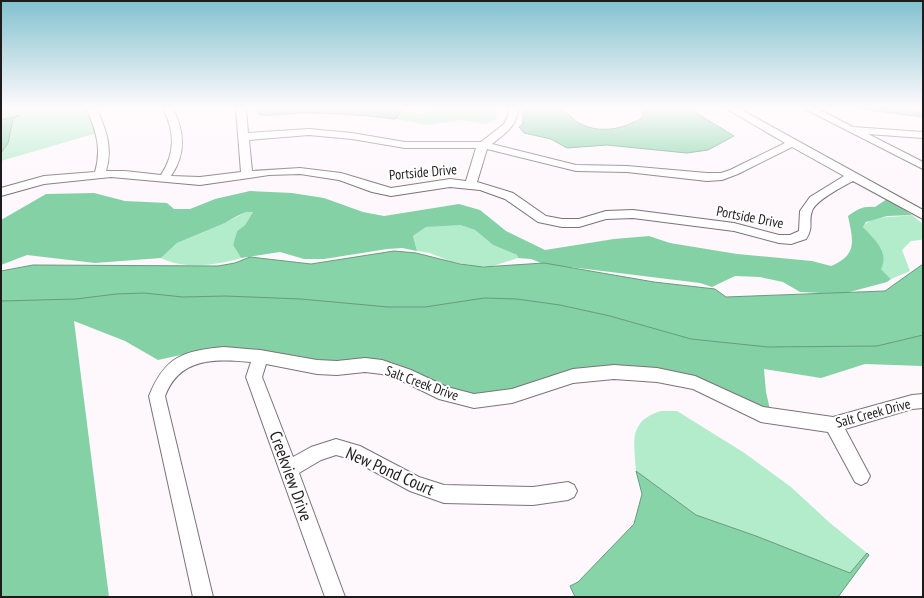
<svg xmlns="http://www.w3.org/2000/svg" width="924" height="598" font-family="'PT Sans Narrow',sans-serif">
<rect width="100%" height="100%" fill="#fef7fb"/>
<!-- green -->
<path fill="#b3ecca" d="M 1,109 L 88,109 L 97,133 L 1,161 L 1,153 L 8,143 L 13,119 L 20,115 L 1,120 Z
M 434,109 L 499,109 L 496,119 L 486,124 L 462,120 L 427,125 L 395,119 L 402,111 L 424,114 Z
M 246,212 L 253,212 L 245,225 L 237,231 L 233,245 L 241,258 C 219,265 182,270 161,258 L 177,243 L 225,223 Z
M 912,215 L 923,224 L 923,237 L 921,240 L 911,241 L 902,250 L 910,271 L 891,279 L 881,269 L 873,238 L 863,227 C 871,214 897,218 912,215 Z
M 443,225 L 460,225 L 475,230 L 493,245 L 517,255 L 518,258 L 493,266 L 477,266 L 452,262 L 430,253 L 417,251 L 413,236 L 426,227 Z
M 661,411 L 677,411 L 743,452 L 791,487 L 830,523 L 867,553 L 850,574 L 756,536 L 696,515 L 636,471 C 634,442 628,421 661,411 Z"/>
<!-- forest -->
<path fill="#83d1a5" d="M 250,191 L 292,193 L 324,198 L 363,212 L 384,216 L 459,204 L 480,210 L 506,231 L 545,250 L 614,239 L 649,236 L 670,243 L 737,254 L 812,261 L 831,266 C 858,255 853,240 848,216 C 858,209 863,206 875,207 L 887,199 L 912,215 L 887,216 L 866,222 L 863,227 C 873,238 890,252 881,269 L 891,279 L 887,282 L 842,294 L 800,292 L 783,282 L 760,277 L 735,276 L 712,287 L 700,283 L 570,267 L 551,267 L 531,259 L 518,258 L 517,255 L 493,245 L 475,230 L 460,225 L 426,227 L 413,236 L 417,251 L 402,248 L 387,249 L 324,259 L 304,259 L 280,252 L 241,258 L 233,245 L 237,231 L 245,225 L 253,212 L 246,212 L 237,216 L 225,223 L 177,243 L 161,258 L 95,263 L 27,255 L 1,265 L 1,220 L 46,194 L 94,193 L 125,201 L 167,203 L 174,209 L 190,209 L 215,199 Z
M 93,292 L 458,293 L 923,325 L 923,366 L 865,364 L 821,378 L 764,369 L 766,392 L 770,410 L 657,370 L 475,396 L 448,389 L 409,371 L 325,363 L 266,351 L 217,347 L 158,360 L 125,341 L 74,321 L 109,597 L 1,597 L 1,296 Z"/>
<!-- water -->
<path fill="#86d4a8" stroke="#679c7e" d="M 257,109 L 397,109 L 402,111 L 395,119 C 365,115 334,113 303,113 C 291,113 268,117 258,114 Z
M 524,109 C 534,109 553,107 561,110 C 569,112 573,121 581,124 C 601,134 623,129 642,118 L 643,109 L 690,109 L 734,136 L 708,150 L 687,153 L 607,145 L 567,148 L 551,139 L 524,133 L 519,127 L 523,124 L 523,111 Z
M 861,109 L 923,109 L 923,117 Z
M 20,115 L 13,119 L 8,143 L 1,153 L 1,120 Z
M 394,251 L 416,253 L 460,264 L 483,267 L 544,263 L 654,282 L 715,289 L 726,297 L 885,291 L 923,264 L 923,335 L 877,346 L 768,347 L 691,339 L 610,316 L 560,305 L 517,299 L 484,298 L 425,307 L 388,307 L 301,299 L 225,296 L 183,297 L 144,293 L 116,294 L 76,299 L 1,301 L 1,271 L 33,265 L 218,266 L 235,263 L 250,257 L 311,264 Z
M 636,471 L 696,515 L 756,536 L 850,573 L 867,553 L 869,555 L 838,597 L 575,597 L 570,586 L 578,582 L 634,524 L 642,494 Z"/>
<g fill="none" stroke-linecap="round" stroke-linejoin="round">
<defs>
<path id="minor" d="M 87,109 L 97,109 C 106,130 113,148 106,171 L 125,171 L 161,175 C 175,154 175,131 163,109 L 173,109 C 185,132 186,154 171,176 L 200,177 L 241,172 L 236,109 L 246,109 L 248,133 L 309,129 L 352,133 L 405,142 L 481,142 L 504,124 L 508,116 L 508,109 L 518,109 C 517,127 504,134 492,144 L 576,165 L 627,166 L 707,173 L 721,173 L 730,170 L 785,143 L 727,109 L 740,109 L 923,210 L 923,219 L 853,181 C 842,187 816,200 812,211 C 808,222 814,227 806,239 L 791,244 L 779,243 L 734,231 L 633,218 L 606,219 L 579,227 L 562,227 L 538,222 L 505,199 L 480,190 L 450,187 L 391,196 L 372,192 L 339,180 L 300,174 L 269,175 L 200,185 L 111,177 L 44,184 L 1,196 L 1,188 L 44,176 L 95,172 C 102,149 96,131 87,109 ZM 309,135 L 352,139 L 405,148 L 476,148 L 466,181 L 450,179 L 391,188 L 341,173 L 300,168 L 252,171 L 249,140 ZM 792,147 L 844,176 L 810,197 L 800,211 L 799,231 L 790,235 L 779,235 L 734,223 L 633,210 L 606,211 L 579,219 L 562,219 L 546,216 L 513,193 L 477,182 L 487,149 L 576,171 L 627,172 L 707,181 L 722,180 L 738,174 Z
M 805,109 L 818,109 L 853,127 L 923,132 L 923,138 L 868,134 L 923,162 L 923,169 Z
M 224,347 L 260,350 L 317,360 L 337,361 L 365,358 L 382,360 L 411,370 L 447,387 L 474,394 L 512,389 L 573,369 L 614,365 L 657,368 L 695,376 L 763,407 L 833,417 L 912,395 L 923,394 L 923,408 L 912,409 L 845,429 L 870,476 L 867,482 L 861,485 L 855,482 L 828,432 L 761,422 L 693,389 L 657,382 L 614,379 L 573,383 L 512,403 L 474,408 L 439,399 L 400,380 L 382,374 L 365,372 L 337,375 L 317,374 L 266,364 L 262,377 L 293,457 L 311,447 L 336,439 L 360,446 L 419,477 L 444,485 L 533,487 L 568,482 L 574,485 L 577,491 L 574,497 L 568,500 L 533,505 L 444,503 L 410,491 L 351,459 L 336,455 L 321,460 L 299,473 L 345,597 L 325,597 L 246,377 L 251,362 C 215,359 180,357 165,396 L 213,597 L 193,597 L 149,396 C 165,356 183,351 224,347 Z"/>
</defs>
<!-- minor casing -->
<use href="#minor" stroke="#7b7377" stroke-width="2"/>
<!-- minor -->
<use href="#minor" fill="#fff" fill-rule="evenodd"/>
</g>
<!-- sky -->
<linearGradient id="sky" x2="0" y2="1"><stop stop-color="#81c1ce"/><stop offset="0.56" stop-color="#fffbfd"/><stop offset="1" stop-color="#fffbfd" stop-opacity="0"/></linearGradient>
<rect width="924" height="193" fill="url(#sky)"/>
<g text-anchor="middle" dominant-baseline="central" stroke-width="4" stroke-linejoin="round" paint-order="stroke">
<!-- street labels -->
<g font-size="14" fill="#1e1b1c" stroke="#fff">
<text transform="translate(423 172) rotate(-5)">Portside Drive</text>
<text transform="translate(750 217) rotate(11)">Portside Drive</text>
<text transform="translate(422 383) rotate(20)">Salt Creek Drive</text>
<text transform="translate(873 413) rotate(-15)">Salt Creek Drive</text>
</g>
<!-- near-street labels -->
<g font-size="17" fill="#1e1b1c" stroke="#fff">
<text transform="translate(390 471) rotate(24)">New Pond Court</text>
<text transform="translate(291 476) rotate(70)">Creekview Drive</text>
</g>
</g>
<!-- border -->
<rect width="924" height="598" fill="none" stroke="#1e1b1c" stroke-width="4"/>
</svg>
